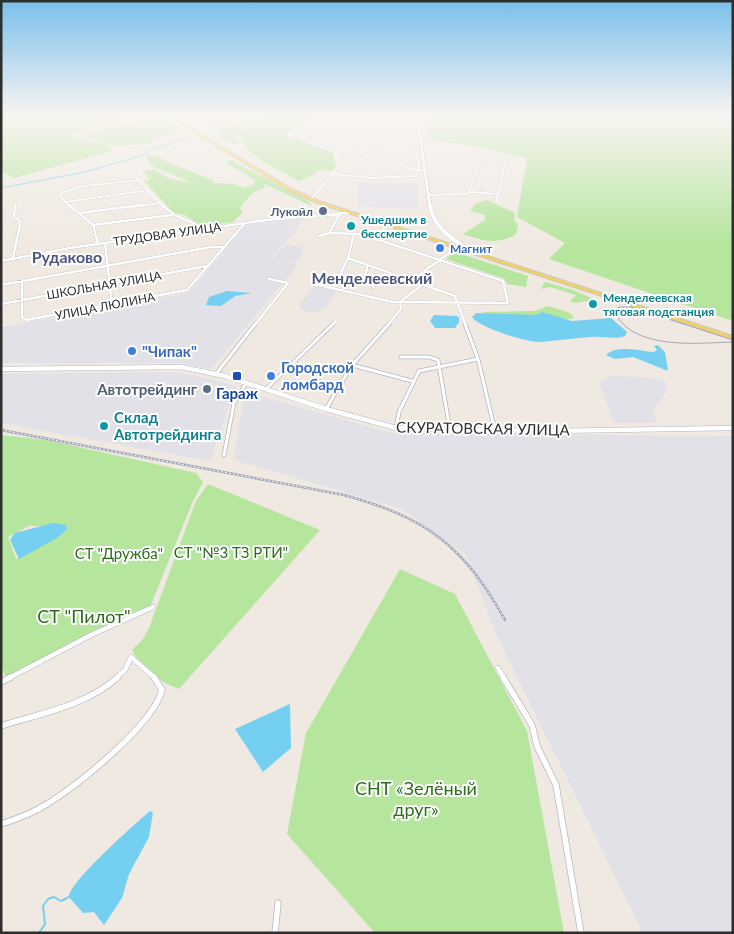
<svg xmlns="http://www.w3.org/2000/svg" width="734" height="934" font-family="Lato,sans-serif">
<rect width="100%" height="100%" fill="#efe9e1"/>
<!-- industrial -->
<path fill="#e3e1e8" d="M 358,183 L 417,183 L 419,209 L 357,207 Z
M 302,217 L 298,228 L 270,259 L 298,265 L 211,369 L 182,363 L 1,363 L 1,327 L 188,293 L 247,224 Z
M 287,244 L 303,248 L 300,258 L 295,263 L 272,259 Z
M 314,285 L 338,290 L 326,307 L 311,314 L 298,307 Z
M 171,372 L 193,375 L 236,386 L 210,461 L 1,423 L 1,374 Z
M 612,375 L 660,379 L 667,383 L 666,393 L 653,411 L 657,423 L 614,423 L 599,382 Z
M 245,392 L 391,433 L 733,436 L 733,933 L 643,933 L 495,632 L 466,555 L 402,509 L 234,460 Z"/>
<!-- green -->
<path fill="#b6e59e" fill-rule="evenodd" d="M 1,114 L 140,114 L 70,133 L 71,136 L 106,145 L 112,151 L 14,178 L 1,171 Z
M 266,114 L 310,114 L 317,118 L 290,131 L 287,135 L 332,151 L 336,167 L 333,171 L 320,170 L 315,174 L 299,181 C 278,169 246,157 238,133 L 258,122 L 256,119 Z
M 426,114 L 733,116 L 733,321 L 549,259 L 565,243 L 517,217 L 527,158 L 481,147 L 431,140 Z
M 249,118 L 257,122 L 237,132 L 236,135 L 241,144 L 228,144 L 232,141 L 220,140 L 219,135 L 221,128 Z
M 167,119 L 181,129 L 166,136 L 156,137 L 149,144 L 114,146 L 82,136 L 97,130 L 144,120 Z
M 150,155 L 156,155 L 169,163 L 213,180 L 214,183 L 235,184 L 244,188 L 254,184 L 255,180 L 226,163 L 231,160 L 308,201 L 312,206 L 264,184 L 265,188 C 253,189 246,200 240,208 L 243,212 L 233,222 L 202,226 L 185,215 L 174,213 L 144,181 L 150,180 L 143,171 L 153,169 L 170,179 L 192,183 L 148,164 L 150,161 L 146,158 Z
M 487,200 L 515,213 L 514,219 L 518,225 L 516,234 C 498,246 481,240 463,234 L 485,220 L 485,215 L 470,211 L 475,204 Z
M 455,252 L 528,276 L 526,287 L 507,284 L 505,279 L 446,259 Z
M 545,282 L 573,290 L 596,300 L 573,303 L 570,301 L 576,295 L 550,287 L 541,289 Z
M 548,306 L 570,313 L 574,318 C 563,322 555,313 541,317 L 484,314 L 483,312 L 535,311 Z
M 1,435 L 47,440 L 196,473 L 203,482 L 193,501 L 150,607 L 136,611 L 6,678 L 1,664 ZM 29,526 L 68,527 L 16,559 L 8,537 Z
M 208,484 L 320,530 L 179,689 C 160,682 140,668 132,650 L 143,639 L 149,628 L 196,501 Z
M 400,569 L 455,594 L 527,731 L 564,933 L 375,933 L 287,834 L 306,733 Z"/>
<!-- water -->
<path fill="#75cff0" d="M 227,291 L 252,293 L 235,296 L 221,306 L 206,305 L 209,297 Z
M 542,312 L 572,321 L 611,318 L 627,332 L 625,336 C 614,340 602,336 590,337 C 573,339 557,340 540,342 C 528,343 478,327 472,317 L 476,313 L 536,315 Z
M 434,315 L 456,316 L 459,317 L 459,322 L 455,328 L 435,328 L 430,321 Z
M 658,345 L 665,352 L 668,371 L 633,357 L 615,359 L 606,355 C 616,344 641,351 654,352 L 657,350 L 654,346 Z
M 53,523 L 66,525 L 67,529 L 57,538 L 19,559 L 10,540 L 15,533 Z
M 290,704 L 291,748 L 263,772 L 235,729 Z
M 150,811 L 153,813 L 149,837 L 129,874 L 122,898 L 104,925 L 94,912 L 83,913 L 69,897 C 69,882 135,824 150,811 Z"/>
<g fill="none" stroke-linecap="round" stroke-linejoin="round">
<!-- stream-far1 -->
<path stroke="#75cff0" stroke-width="1" d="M 211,130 L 247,114
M 1,188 L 85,172 L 147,154 L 149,153 L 147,151 L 152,149 L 190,138"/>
<!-- stream -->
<path stroke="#75cff0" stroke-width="2" d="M 39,933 L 45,924 L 43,906 L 48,899 L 54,897 L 61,901 L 69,897"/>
<defs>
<path id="minor-far4" d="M 326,114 L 352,142 L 409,168 L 425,171
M 374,114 L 362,147 L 365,155 L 387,177
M 407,114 L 411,119 C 407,135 417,150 419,166 L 416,170
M 380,153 L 386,142 L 410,132
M 331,174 L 372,178 L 416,176 L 419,171
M 135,176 L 164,207
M 470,192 L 499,194
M 428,195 L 468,194 L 482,153
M 311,199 L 339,166 L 335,152 L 288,134 L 320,118 L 329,117
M 65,202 L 149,190
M 496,203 L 507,154
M 70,207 L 59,194 L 83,186 L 140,180
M 131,207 L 160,203"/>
<path id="minor-far3" d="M 69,205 L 93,225 L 98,244
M 163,205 C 177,220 188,219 205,229
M 80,213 L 141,205
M 93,225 L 172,215
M 329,233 L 340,213
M 354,234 L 348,258 L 455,296 L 466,326
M 377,240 L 387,225
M 105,243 L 112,305
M 13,258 L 20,225 L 19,220 L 14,217 L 15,205
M 1,261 L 70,248 L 266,220 L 348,213
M 368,265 L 364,280 L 374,287
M 412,280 L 456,248
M 22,281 L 22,317 L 26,320 L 187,290 L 245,223
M 314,284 L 393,302 L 508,303 L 503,281 L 361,234 L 329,233 L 319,236
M 1,285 L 211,247 L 224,247
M 334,287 L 348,258
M 400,302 L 423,284
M 1,304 L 207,266
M 254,326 L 288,283 L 269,279
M 331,326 L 336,321
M 387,326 L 401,309 L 400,302"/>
<path id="minor-far2" d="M 465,324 L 478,359 L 495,431
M 401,357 L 429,357 L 438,360 L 450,430
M 352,365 L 412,381
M 216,374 L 255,324
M 266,389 L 333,324
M 326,409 L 352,365 L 389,324
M 396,428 L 399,412 L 419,371 L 478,359
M 224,455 L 234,403 L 246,383"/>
<path id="minor-far1" d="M 498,668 L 504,678
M 9,678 L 91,635 L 153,607
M 116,678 L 125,670 L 131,657 L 155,678"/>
<path id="minor" d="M 503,677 L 532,725 L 537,746 L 556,785 L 581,933
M 1,682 L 11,677
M 1,726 C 39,714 88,705 118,677
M 1,824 C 17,819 33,813 47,804 C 78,785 153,725 162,690 L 154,677
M 275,933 L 278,903"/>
<path id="tertiary" d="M 1,369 L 181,367 L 225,376 L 326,409 L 396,428 L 550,431 L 733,428"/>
<path id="secondary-far1" d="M 417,114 L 430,207"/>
<path id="secondary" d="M 430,205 C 433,228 454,240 471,252"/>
<path id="primary" d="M 164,114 L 167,114 L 292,189 L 319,201 L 733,336 L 733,339 L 317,203 L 290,191 Z"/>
</defs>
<!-- minor-far4 casing -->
<use href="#minor-far4" stroke="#b4b7c1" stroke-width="2.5"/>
<!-- minor-far3 casing -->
<use href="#minor-far3" stroke="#b4b7c1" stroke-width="3"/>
<!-- minor-far2 casing -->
<use href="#minor-far2" stroke="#b4b7c1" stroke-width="4.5"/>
<!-- minor-far1 casing -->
<use href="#minor-far1" stroke="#b4b7c1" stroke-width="5.5"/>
<!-- minor casing -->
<use href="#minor" stroke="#b4b7c1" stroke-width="7"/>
<!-- tertiary casing -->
<use href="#tertiary" stroke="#b4b7c1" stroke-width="5.5"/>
<!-- secondary-far1 casing -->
<use href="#secondary-far1" stroke="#b4b7c1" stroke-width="4"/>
<!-- secondary casing -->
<use href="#secondary" stroke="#b4b7c1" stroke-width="4.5"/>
<!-- primary casing -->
<use href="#primary" stroke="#c9c9c9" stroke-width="2"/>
<!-- minor-far4 -->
<use href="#minor-far4" stroke="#fff" stroke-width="2"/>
<!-- minor-far3 -->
<use href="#minor-far3" stroke="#fff" stroke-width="2.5"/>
<!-- minor-far2 -->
<use href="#minor-far2" stroke="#fff" stroke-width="3"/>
<!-- minor-far1 -->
<use href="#minor-far1" stroke="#fff" stroke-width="4.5"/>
<!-- minor -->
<use href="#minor" stroke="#fff" stroke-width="5.5"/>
<!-- tertiary -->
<use href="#tertiary" stroke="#fff" stroke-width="4.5"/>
<!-- secondary-far1 -->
<use href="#secondary-far1" stroke="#fff" stroke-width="3"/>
<!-- secondary -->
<use href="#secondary" stroke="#fff" stroke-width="4"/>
<!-- primary -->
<use href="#primary" fill="#f2d163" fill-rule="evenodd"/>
<!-- tram -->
<path stroke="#a3a6b8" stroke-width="1" d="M 733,340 L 631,307 L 619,307 L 614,311 C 632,351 698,343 733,342"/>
<defs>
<path id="rail" d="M 1,430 L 344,495 C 427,518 463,545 505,620"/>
</defs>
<!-- rail casing -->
<use href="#rail" stroke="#a3a6b8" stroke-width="2.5"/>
<!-- rail -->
<use href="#rail" stroke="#fff" stroke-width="1" stroke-dasharray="2" stroke-linecap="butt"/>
</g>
<!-- sky -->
<linearGradient id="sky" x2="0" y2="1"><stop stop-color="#7abfeb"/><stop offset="0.47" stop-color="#f8f5f2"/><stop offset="1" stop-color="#f8f5f2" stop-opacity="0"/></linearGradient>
<rect width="734" height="245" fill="url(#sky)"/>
<!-- markers -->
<g fill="#5c6f8a" stroke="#fff" stroke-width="2">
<circle cx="323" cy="211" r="5"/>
<circle cx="207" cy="389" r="5"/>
</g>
<g fill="#0f9aa8" stroke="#fff" stroke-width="2">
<circle cx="351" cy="226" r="5"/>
<circle cx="593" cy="304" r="5"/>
<circle cx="104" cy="426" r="5"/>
</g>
<g fill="#3f7fe0" stroke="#fff" stroke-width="2">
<circle cx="440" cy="248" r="5"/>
<circle cx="132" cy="351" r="5"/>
<circle cx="271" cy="376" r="5"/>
</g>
<rect fill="#1a4fb4" stroke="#fff" stroke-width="2" x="232" y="371" width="10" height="10" rx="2.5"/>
<g text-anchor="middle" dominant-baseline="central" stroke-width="4" stroke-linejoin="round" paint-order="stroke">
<!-- far-service labels -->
<g font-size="12" font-weight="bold" fill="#4e5e75" stroke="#fff" text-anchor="end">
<text x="313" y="211">Лукойл</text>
</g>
<!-- far-culture labels -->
<g font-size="12" font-weight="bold" fill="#0d838f" stroke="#fff" text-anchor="start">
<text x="361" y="219">Ушедшим в<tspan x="361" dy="14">бессмертие</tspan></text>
<text x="603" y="297">Менделеевская<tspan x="603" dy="14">тяговая подстанция</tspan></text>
</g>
<!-- far-street labels -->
<g font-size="12" fill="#2e2e2e" stroke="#fff">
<text transform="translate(167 234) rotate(-8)">ТРУДОВАЯ УЛИЦА</text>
<text transform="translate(104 285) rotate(-10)">ШКОЛЬНАЯ УЛИЦА</text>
<text transform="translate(105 306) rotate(-11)">УЛИЦА ЛЮЛИНА</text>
</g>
<!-- far-shop labels -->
<g font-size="12" font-weight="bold" fill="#366cbe" stroke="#fff" text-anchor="start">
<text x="450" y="248">Магнит</text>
</g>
<!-- shop labels -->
<g font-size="15" font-weight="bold" fill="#366cbe" stroke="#fff" text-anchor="start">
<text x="142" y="351">"Чипак"</text>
<text x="281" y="367">Городской<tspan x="281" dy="17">ломбард</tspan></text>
</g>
<!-- service labels -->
<g font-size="15" font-weight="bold" fill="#4e5e75" stroke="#fff" text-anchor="end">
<text x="197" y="389">Автотрейдинг</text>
</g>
<!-- transit labels -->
<g font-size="15" font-weight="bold" fill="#164399" stroke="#fff">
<text x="237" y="393">Гараж</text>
</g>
<!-- culture labels -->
<g font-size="15" font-weight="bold" fill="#0d838f" stroke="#fff" text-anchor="start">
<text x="114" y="417">Склад<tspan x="114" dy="17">Автотрейдинга</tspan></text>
</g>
<!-- street labels -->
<g font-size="15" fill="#2e2e2e" stroke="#fff">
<text transform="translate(483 428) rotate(1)">СКУРАТОВСКАЯ УЛИЦА</text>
</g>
<!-- park labels -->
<g font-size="15" fill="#2c6e1b" stroke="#fff">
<text x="231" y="552">СТ "№3 ТЗ РТИ"</text>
<text x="119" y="553">СТ "Дружба"</text>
</g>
<!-- far-district labels -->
<g font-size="16" font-weight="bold" fill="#4d5680" stroke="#fff">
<text x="67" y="256">Рудаково</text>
<text x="372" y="277">Менделеевский</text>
</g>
<!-- near-park labels -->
<g font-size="18" fill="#2c6e1b" stroke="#fff">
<text x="84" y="616">СТ "Пилот"</text>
<text x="416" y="788">СНТ «Зелёный<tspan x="416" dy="21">друг»</tspan></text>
</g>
</g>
<!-- border -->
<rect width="734" height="934" fill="none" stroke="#2e2e2e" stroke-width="5"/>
</svg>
